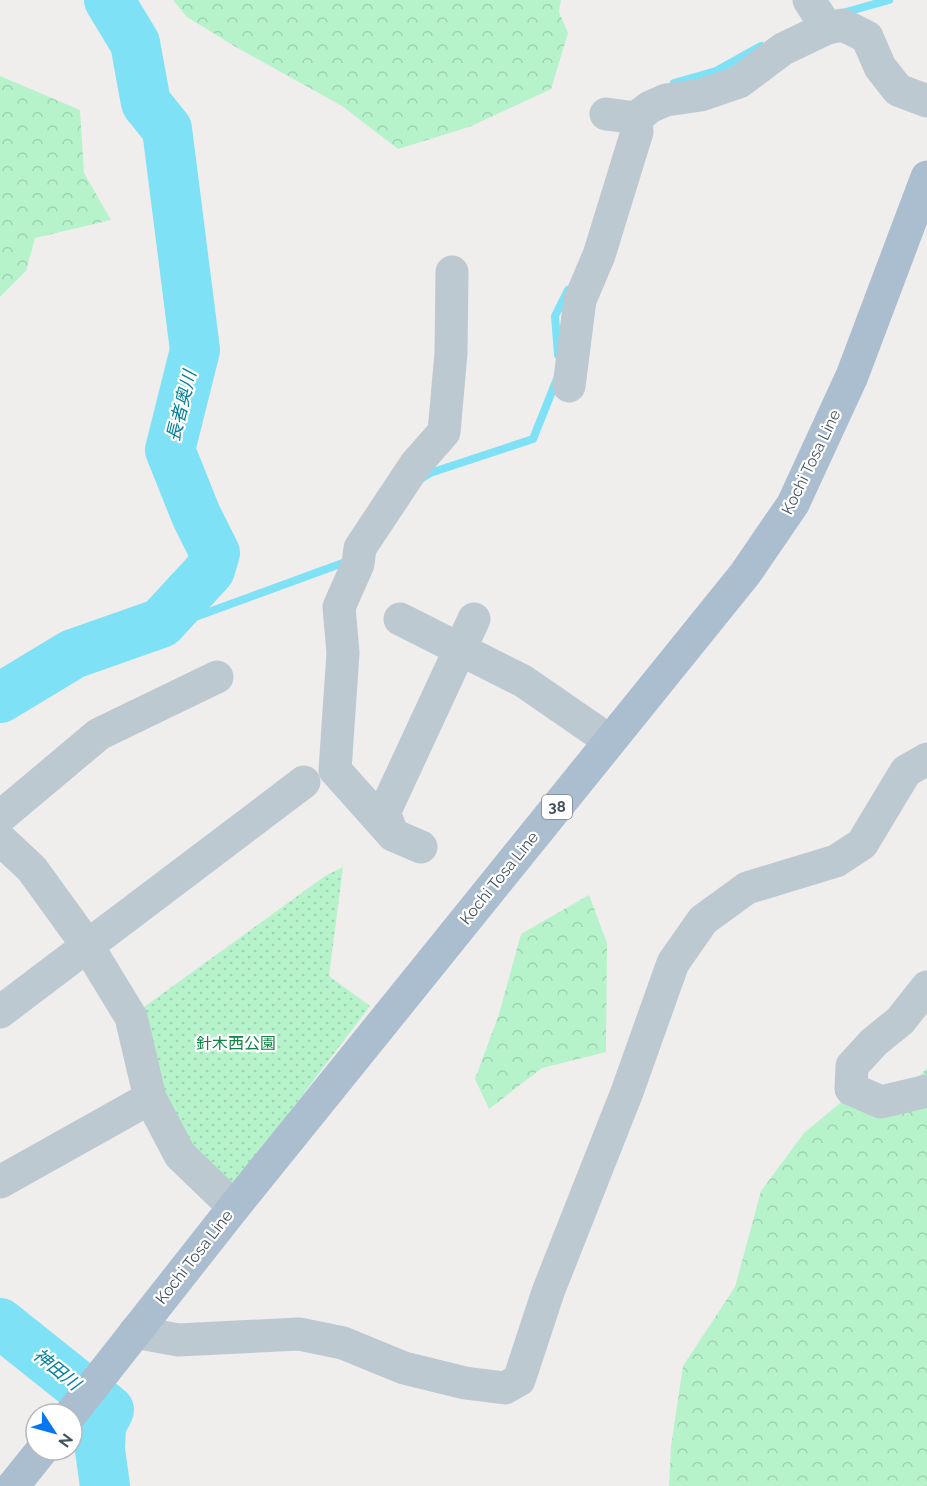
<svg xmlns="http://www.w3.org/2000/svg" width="927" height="1486" font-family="Raleway,'Noto Sans JP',sans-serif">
<defs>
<pattern id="forest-crowns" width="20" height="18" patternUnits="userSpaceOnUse" patternTransform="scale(1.5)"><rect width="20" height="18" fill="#b6f3cb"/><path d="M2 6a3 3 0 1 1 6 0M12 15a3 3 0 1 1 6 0" fill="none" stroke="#9ed2b1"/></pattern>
<pattern id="park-dots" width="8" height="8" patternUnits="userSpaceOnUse" patternTransform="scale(1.5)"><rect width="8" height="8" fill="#b6f3cb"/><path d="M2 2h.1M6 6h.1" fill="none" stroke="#9ed2b1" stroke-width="1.8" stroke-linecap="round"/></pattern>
</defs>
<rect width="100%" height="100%" fill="#f0eded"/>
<!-- forest -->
<path fill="url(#forest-crowns)" d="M 173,0 L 561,0 L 559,12 L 568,33 L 551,89 L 469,127 L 398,149 L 342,106 L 236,47 L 187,17 Z
M 0,76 L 80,110 L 84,173 L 111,220 L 35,238 L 26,271 L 0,297 Z
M 589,895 L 607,943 L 606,1052 L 542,1068 L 489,1109 L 475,1079 L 499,1014 L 521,934 Z
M 927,1068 L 927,1486 L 669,1486 L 671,1446 L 683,1366 L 735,1287 L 761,1191 L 804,1133 L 846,1098 L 911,1085 Z"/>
<!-- park -->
<path fill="url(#park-dots)" d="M 343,867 L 329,976 L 370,1006 L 232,1188 L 186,1148 L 159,1085 L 144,1007 L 325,876 Z"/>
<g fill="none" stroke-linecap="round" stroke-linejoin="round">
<!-- stream -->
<path stroke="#7fe1f5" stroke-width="8" d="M 839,14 L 889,0
M 674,83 L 716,71 L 761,46
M 558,355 L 555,316 L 568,290
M 422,478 L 430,473 L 533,439 L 557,379
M 161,623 L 198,616 L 351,560"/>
<!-- river -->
<path stroke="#7fe1f5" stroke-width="50" d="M 0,698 L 73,654 L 161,623 L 210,570 L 215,553 L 196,515 L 170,450 L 195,350 L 167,129 L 146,103 L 135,43 L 109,0
M 0,1323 L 109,1410 L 101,1426 L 100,1450 L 105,1486"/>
<!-- street -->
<path stroke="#bcc9d1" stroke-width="33" d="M 809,0 L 827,28
M 606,114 L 636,118
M 569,386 L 580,300 L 599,255 L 637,132 L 636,118 L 650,107 L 666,100 L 701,95 L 739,82 L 783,49 L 827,28 L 843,25 L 867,37 L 880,67 L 898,90 L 927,101
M 400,619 L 523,681 L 610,741
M 0,817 L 99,734 L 217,677
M 393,835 L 335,770 L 343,653 L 339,607 L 358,564 L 360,548 L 415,465 L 444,432 L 451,353 L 452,272
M 0,839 L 32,869 L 87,945 L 131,1017 L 150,1098 L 180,1155 L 234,1207
M 421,847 L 393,835 L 384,813 L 474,619
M 927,987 L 900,1021 L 874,1042 L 852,1066 L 851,1089 L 881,1102 L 927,1091
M 0,1012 L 304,782
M 0,1182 L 150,1098
M 135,1332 L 178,1340 L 299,1334 L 343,1343 L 404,1368 L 465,1383 L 505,1388 L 519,1380 L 548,1292 L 627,1092 L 673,963 L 703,920 L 747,888 L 836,861 L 862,844 L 906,771 L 927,759"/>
<!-- primary -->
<path stroke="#aabed0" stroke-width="33" d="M 71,1414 L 234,1207 L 745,574 L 793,504 L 852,376 L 927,177
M 13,1486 L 42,1450"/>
</g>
<g text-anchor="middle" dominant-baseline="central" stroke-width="4.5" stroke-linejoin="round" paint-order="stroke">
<!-- shield labels -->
<rect fill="#fff" stroke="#7c868e" stroke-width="1.5" x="542" y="795" width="30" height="24" rx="4.5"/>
<g font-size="15" font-weight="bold" fill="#44525d">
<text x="557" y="807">38</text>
</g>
<!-- street labels -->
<g font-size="16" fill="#44525d" stroke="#fff">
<text transform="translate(811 462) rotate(-64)">Kochi Tosa Line</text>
<text transform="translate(499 878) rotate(-51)">Kochi Tosa Line</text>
<text transform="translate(194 1257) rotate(-52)">Kochi Tosa Line</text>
</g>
<!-- park labels -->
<g font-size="16" fill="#0d8544" stroke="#fff">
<text x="236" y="1043">針木西公園</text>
</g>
<!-- water labels -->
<g font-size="18" font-style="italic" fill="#03819b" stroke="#fff">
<text transform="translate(181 406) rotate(-76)">長者奥川</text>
<text transform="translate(57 1369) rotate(39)">神田川</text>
</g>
</g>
<!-- north arrow -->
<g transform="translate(54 1432) rotate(126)"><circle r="28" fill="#ffffff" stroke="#b4babe" stroke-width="1.5"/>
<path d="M0-4.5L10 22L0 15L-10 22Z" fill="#0776f1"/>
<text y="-9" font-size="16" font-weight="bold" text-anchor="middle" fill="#44525d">N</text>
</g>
</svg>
